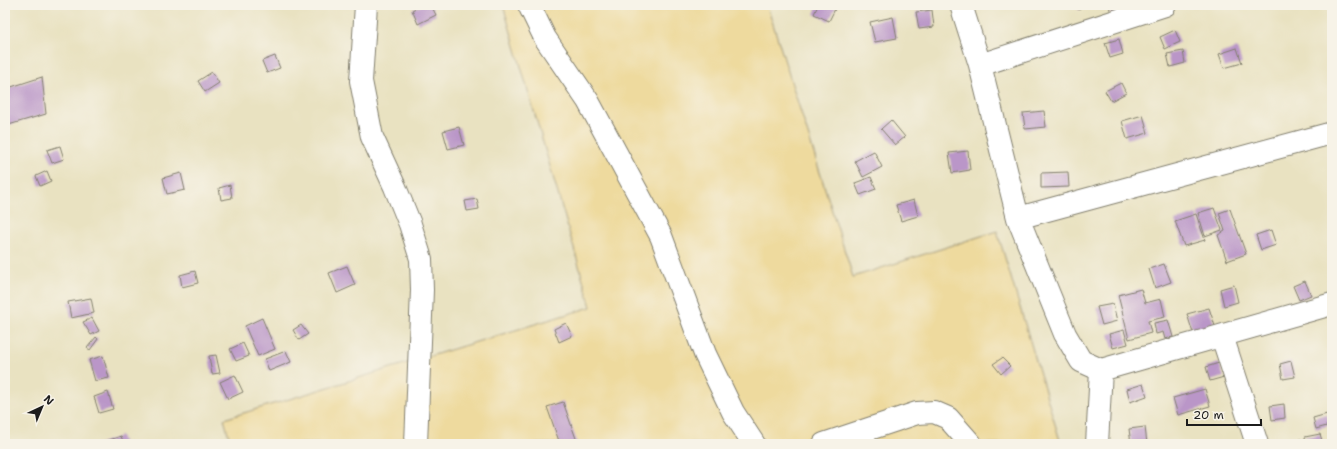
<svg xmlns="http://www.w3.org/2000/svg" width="1337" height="449" font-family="'Shantell Sans',sans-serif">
<rect width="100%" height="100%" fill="#f7f3e8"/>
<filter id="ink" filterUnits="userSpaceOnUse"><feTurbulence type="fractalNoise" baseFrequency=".025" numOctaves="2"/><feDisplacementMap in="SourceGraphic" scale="8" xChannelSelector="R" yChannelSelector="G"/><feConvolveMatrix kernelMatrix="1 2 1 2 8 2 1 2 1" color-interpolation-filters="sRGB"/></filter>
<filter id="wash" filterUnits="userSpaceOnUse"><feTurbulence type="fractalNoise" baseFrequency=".012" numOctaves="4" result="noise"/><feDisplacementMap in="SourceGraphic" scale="16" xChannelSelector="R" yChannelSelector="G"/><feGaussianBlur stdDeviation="0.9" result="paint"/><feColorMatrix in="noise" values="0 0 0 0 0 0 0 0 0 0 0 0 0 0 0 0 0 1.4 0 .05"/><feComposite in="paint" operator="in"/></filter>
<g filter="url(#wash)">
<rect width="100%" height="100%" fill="#e9e2c1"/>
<!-- sand -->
<path fill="#eeda9e" stroke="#857b5d" d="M 503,5 L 767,5 L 853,277 L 997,231 L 1061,444 L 231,444 L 224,419 L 591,307 Z"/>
<g id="blocks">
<!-- building -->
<path fill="#ba96c8" d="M 422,5 L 431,5 L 436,15 L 418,24 L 412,10 Z
M 818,5 L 837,5 L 829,21 L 814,14 Z
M 1074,5 L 1085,5 L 1079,10 Z
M 1109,5 L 1129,5 L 1130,8 L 1111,14 Z
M 932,10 L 934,27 L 919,29 L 916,12 Z
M 893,17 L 897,38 L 875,42 L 870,22 Z
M 1175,30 L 1180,42 L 1165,49 L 1160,37 Z
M 1119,39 L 1123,54 L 1110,58 L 1105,43 Z
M 1237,48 L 1242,63 L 1224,68 L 1219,54 Z
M 1183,51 L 1185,63 L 1170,67 L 1167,54 Z
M 275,56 L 280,68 L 267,73 L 262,61 Z
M 212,72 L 219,83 L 205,92 L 198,81 Z
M 42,77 L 46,114 L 5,126 L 5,89 Z
M 1121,83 L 1126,93 L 1111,101 L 1105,91 Z
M 1044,111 L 1046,127 L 1025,129 L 1023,113 Z
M 1143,115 L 1148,133 L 1127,139 L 1122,121 Z
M 891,120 L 905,137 L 895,145 L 881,129 Z
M 459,127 L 464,145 L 448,149 L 443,131 Z
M 60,146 L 64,159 L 52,163 L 47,150 Z
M 874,151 L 882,167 L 863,177 L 855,161 Z
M 968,151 L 970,170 L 952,173 L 949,153 Z
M 47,171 L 51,181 L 40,186 L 36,176 Z
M 1068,172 L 1069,187 L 1041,188 L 1041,173 Z
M 181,173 L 185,190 L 167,194 L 163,178 Z
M 871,177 L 876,189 L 860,195 L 855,183 Z
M 230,185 L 232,198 L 221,200 L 219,188 Z
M 477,199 L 479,209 L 467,211 L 465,201 Z
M 914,200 L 918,216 L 901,221 L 896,205 Z
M 1214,208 L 1222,230 L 1205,236 L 1198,213 Z
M 1230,209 L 1246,254 L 1227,261 L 1218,235 L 1225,231 L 1219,213 Z
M 1196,214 L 1205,240 L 1184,246 L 1175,221 Z
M 1271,230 L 1276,245 L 1261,250 L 1256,235 Z
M 1164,264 L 1171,282 L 1155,288 L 1149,269 Z
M 347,266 L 355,285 L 337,293 L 329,273 Z
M 195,271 L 198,283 L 182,287 L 180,275 Z
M 1305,281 L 1311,295 L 1299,300 L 1293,286 Z
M 1234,285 L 1238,302 L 1224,306 L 1220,289 Z
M 1141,289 L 1145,303 L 1161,299 L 1165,317 L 1148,321 L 1151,333 L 1129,339 L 1118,295 Z
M 91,298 L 94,313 L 71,318 L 68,302 Z
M 1113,304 L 1117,321 L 1102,325 L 1097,307 Z
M 1209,308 L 1215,326 L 1193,333 L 1187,314 Z
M 92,318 L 99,331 L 91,335 L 83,322 Z
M 262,318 L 275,349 L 258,356 L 245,326 Z
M 1168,320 L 1173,337 L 1165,339 L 1163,332 L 1156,334 L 1154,323 Z
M 566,323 L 572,336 L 559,342 L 554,329 Z
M 301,325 L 308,334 L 299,340 L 293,330 Z
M 1124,330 L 1128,344 L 1113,348 L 1109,334 Z
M 96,337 L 98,339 L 90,350 L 87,348 Z
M 243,343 L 249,356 L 236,361 L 230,349 Z
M 286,351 L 291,362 L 269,371 L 265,359 Z
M 216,355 L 220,373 L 212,374 L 209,356 Z
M 103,356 L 109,378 L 95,381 L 89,360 Z
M 1002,358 L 1010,366 L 1001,374 L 993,364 Z
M 1291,361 L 1295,377 L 1283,379 L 1280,364 Z
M 1219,363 L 1224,377 L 1210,381 L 1206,367 Z
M 235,375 L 243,392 L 228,399 L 220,382 Z
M 1143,384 L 1147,396 L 1130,402 L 1127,389 Z
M 1205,389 L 1210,406 L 1178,415 L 1173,398 Z
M 108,392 L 113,409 L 99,413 L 94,397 Z
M 563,402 L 578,444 L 560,444 L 547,407 Z
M 1284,404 L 1285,418 L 1272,420 L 1270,406 Z
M 1327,414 L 1330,425 L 1316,429 L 1313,418 Z
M 1145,427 L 1147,444 L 1131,444 L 1129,429 Z
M 1320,434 L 1323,444 L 1306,444 L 1305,437 Z
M 121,436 L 124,444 L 98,444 Z
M 1301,439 L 1302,444 L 1281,444 L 1281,443 Z"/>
</g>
</g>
<g filter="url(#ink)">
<use href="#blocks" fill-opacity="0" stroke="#827f6e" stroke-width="1"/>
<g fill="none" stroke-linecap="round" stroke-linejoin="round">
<defs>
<path id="minor" d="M 366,5 L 361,81 L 372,137 L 395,187 L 410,224 L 421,259 L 422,290 L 416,444
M 529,5 L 545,38 L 588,101 L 661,236 L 705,354 L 733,412 L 754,444
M 961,5 L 980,65 L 1018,218 L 1065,334 L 1081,361 L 1101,370 L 1332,304
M 980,65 L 1165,5
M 1018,218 L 1332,133
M 1222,336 L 1257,444
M 824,444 L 917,413 L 934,412 L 948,418 L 971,444
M 1097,444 L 1101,370"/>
</defs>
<!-- minor casing -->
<use href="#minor" stroke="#827f6e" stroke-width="24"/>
<!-- minor -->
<use href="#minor" stroke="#fff" stroke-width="22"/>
</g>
</g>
<!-- margin -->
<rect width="1337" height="449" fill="none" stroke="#f7f3e8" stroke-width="20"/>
<!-- north arrow -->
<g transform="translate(42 407) rotate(44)" stroke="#f7f3e8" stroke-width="3" paint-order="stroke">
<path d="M0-3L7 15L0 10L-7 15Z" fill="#1c1c1c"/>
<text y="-6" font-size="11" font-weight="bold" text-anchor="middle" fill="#1c1c1c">N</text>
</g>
<!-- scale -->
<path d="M1187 419v6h74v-6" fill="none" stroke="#1c1c1c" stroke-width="2"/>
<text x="1193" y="419" font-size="12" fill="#1c1c1c" stroke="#f7f3e8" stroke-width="3" paint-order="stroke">20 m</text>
</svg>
